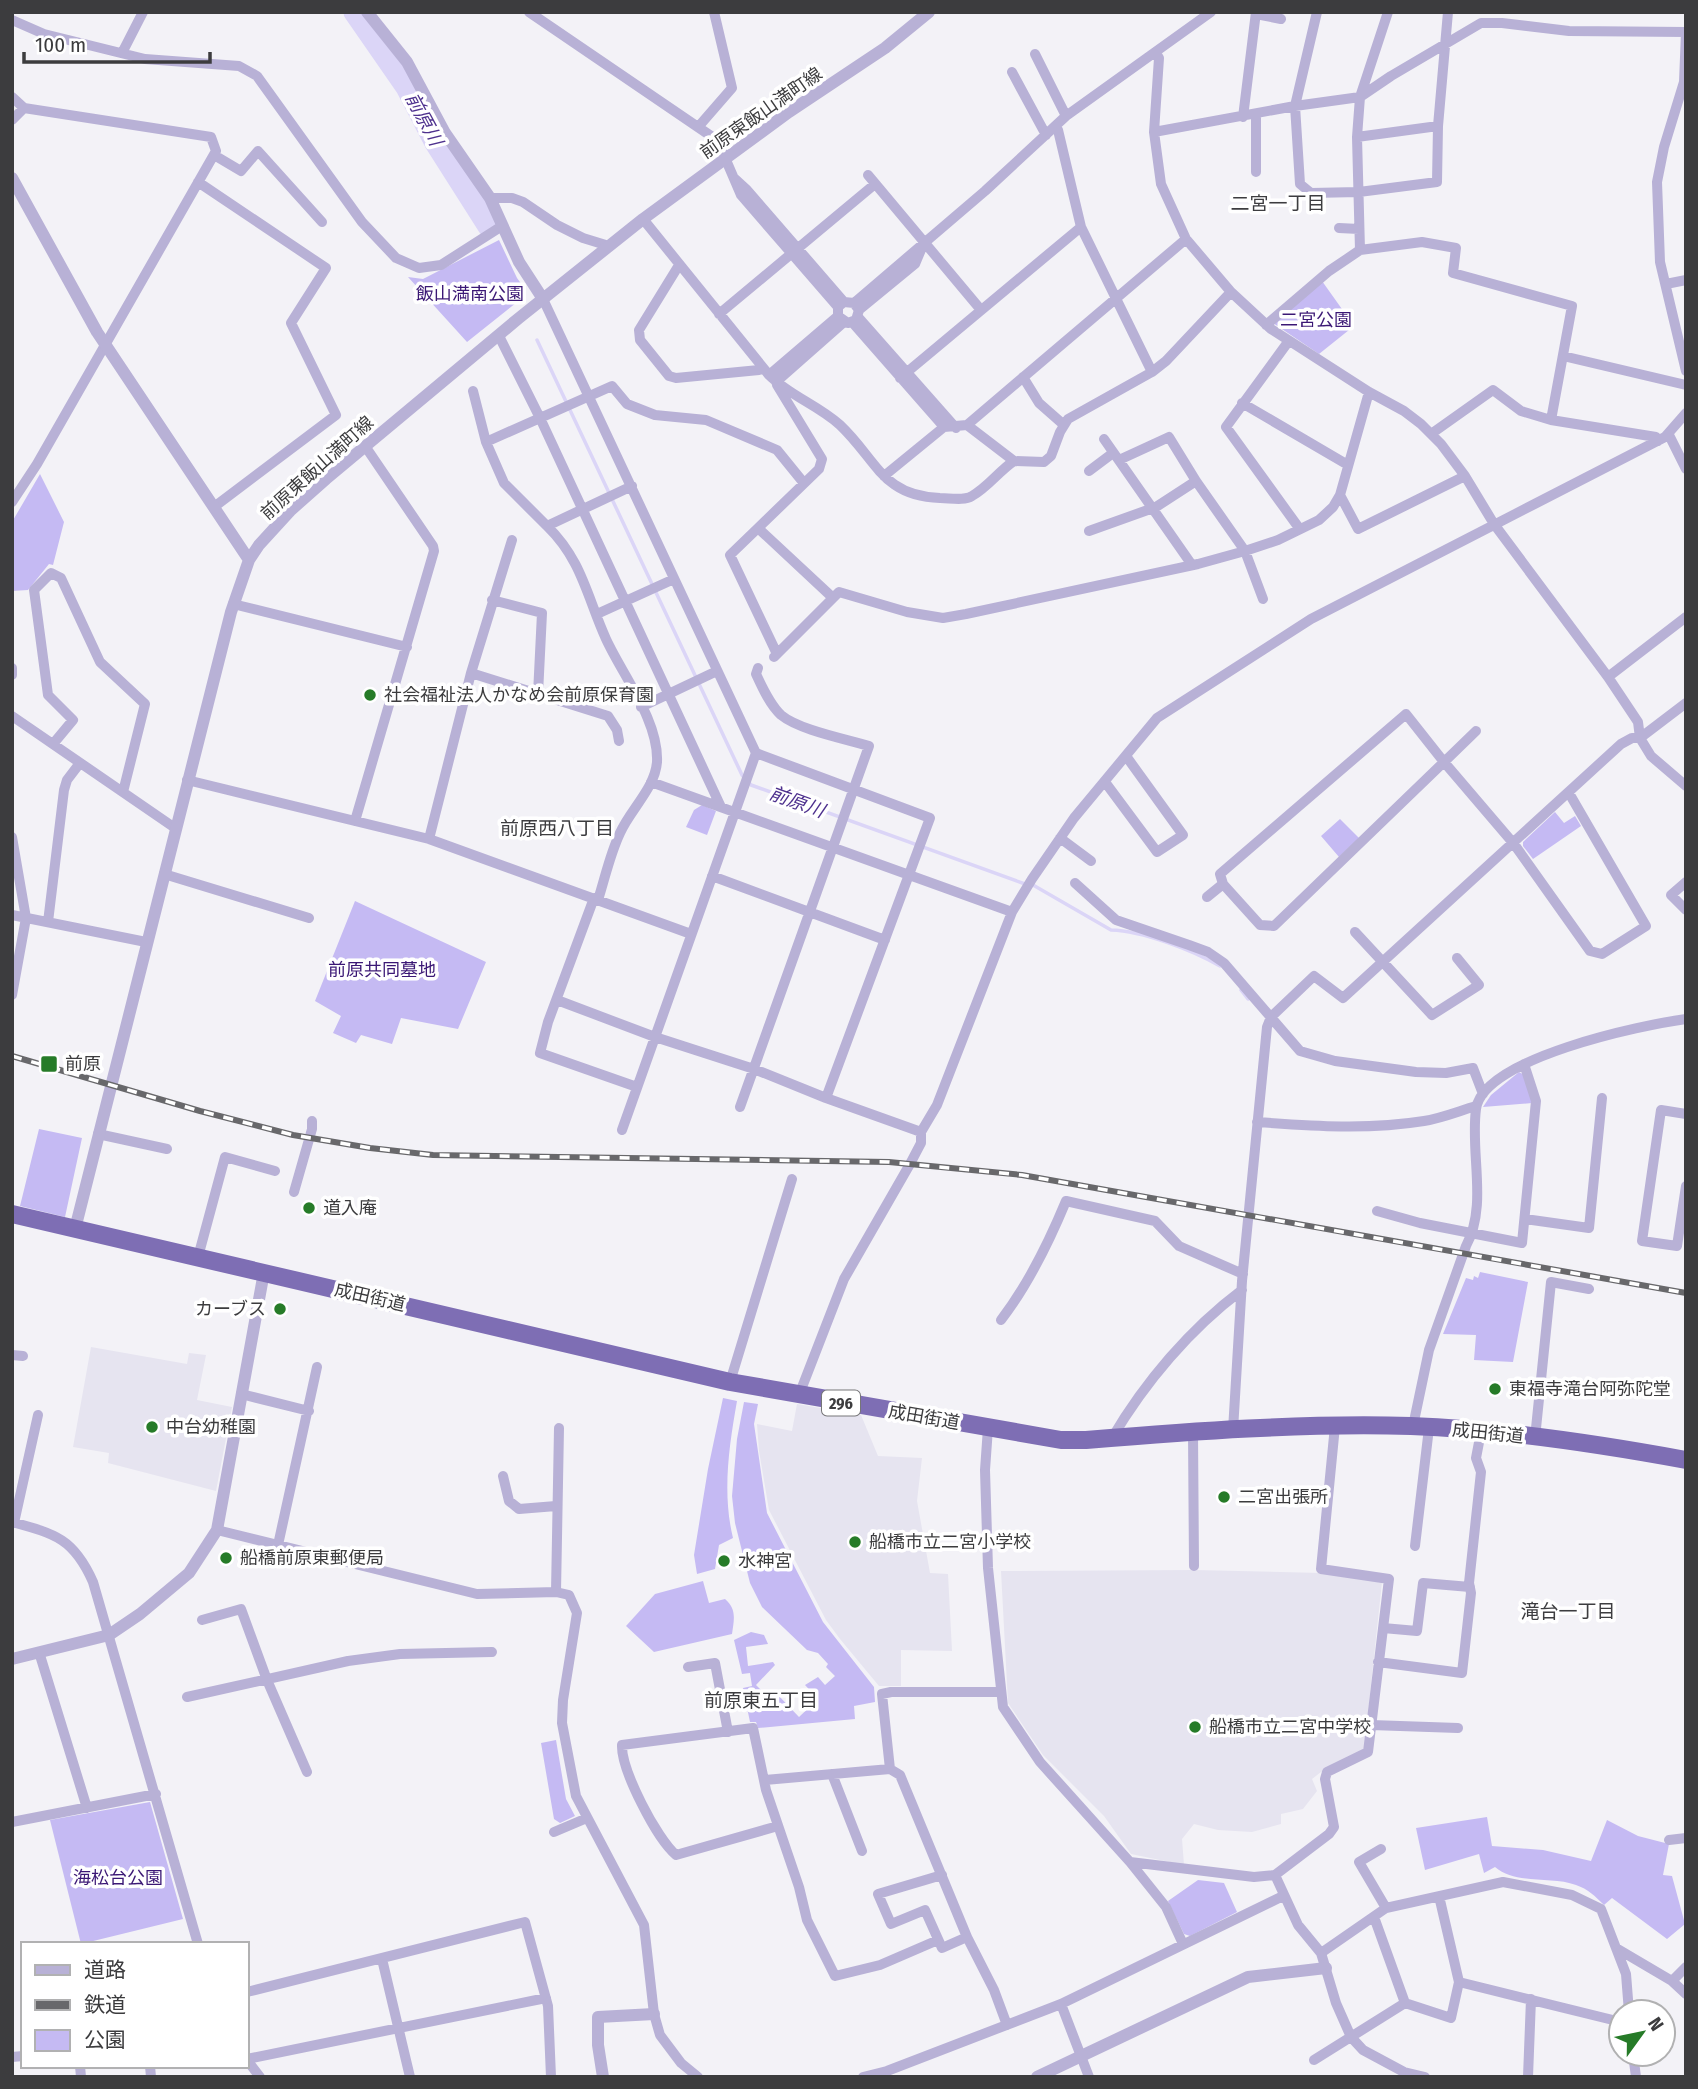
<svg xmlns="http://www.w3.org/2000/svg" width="1698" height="2089" font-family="'Fira Sans Condensed','Noto Sans JP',sans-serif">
<rect width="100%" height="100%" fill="#f3f2f7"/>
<!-- built -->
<path fill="#e6e4f0" d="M 91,1347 L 187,1364 L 189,1353 L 206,1355 L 197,1400 L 232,1407 L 216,1491 L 108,1463 L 109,1453 L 73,1447 Z
M 797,1404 L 861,1415 L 878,1456 L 922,1458 L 917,1501 L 930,1573 L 948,1574 L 952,1651 L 901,1650 L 901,1686 L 879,1686 L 840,1639 L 826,1620 L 769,1510 L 759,1451 L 757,1424 L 792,1431 Z
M 1194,1570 L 1322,1573 L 1382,1582 L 1364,1750 L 1321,1772 L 1312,1779 L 1317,1791 L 1303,1809 L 1281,1814 L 1281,1824 L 1252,1832 L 1218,1830 L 1194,1824 L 1182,1839 L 1184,1865 L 1131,1854 L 1104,1816 L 1043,1755 L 1008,1703 L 1001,1571 Z"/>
<!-- green -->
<path fill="#c5baf3" d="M 499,240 L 517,278 L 525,289 L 516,303 L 467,342 L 408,277 L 423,279 Z
M 1322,281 L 1354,326 L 1319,354 L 1273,323 Z
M 40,474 L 64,522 L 53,565 L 49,564 L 28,590 L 12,591 L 12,522 Z
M 702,805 L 716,811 L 707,835 L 686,827 L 694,810 Z
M 1555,812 L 1564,823 L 1575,816 L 1581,826 L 1533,859 L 1523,846 L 1523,842 Z
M 1340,819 L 1359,838 L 1339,857 L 1321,836 Z
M 355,901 L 486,962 L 458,1029 L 401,1018 L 392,1044 L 361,1035 L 356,1043 L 333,1033 L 341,1016 L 315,1001 Z
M 1519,1072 L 1526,1076 L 1532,1103 L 1483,1107 L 1491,1095 Z
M 39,1129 L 82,1138 L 65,1217 L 20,1206 Z
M 1480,1272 L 1528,1282 L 1513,1362 L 1474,1360 L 1476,1335 L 1443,1334 L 1466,1278 L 1473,1280 L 1474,1276 L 1478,1278 Z
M 723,1398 L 737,1401 C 729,1446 722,1493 733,1538 L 719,1545 L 715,1569 L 697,1574 L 694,1555 L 708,1469 Z
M 744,1402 L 758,1404 L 754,1424 L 767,1513 L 823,1622 L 874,1687 L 875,1702 L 854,1706 L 855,1719 L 758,1728 L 756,1722 L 750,1722 L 743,1688 L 752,1686 L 750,1673 L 742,1674 L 734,1640 L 751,1632 L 764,1635 L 768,1644 L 746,1647 L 748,1666 L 773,1662 L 775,1665 L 756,1685 L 771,1700 L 778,1695 L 799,1717 L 818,1699 L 805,1685 L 818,1677 L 825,1685 L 835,1676 L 826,1667 L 828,1664 L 818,1653 L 807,1650 L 762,1607 L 750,1583 L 735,1523 L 732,1496 L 737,1439 Z
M 703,1581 L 709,1603 L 725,1599 C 737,1609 734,1620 732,1634 L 654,1652 L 626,1626 L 655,1594 Z
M 556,1740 L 566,1799 L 575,1816 L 560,1823 L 554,1819 L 541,1743 Z
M 150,1802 L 183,1919 L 81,1944 L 50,1820 Z
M 1487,1817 L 1492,1846 L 1543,1850 L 1591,1861 L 1607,1820 L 1638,1836 L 1669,1844 L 1663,1875 L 1672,1876 L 1685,1924 L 1667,1939 L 1612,1898 L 1604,1905 C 1595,1896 1588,1889 1576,1885 C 1551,1876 1516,1885 1495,1867 L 1484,1873 L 1479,1854 L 1425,1870 L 1416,1828 Z
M 1198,1880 L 1224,1883 L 1237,1912 L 1190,1936 L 1184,1934 L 1168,1901 Z"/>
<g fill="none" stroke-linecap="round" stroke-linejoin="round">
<!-- stream -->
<path stroke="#dbd5f7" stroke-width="3.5" d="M 537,340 L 742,775 L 751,785 L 1025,884
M 1033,885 L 1111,930 C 1143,931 1192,950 1220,966
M 1241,990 L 1248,999"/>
<!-- river -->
<path stroke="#dbd5f7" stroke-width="23" d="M 355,12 L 407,87 L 435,141 L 489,226"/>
<!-- minor -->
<path stroke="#b8b1d6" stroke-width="10" d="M 529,12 L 711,136 L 720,146 L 741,195 L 838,307
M 1317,12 L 1295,106 L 1300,184 L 1311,193 L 1359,192 L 1437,182 L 1438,126 L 1448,12
M 1256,14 L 1281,19
M 12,20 L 44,34 L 145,59 L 239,66 L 257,76 L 362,222 L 396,258 L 419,268 L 441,265 L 502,226
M 122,53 L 143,12
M 1156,53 L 1159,58 L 1154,132 L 1161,184 L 1186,239 L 1231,292 L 1271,329 L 1369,392 L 1404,411 L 1421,424 L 1441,444 L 1465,476 L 1494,524 L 1608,677 L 1638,722 L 1640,738 L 1651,756 L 1686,786
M 1035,54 L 1066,116
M 1012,72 L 1046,135
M 12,97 L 24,108 L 211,137 L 216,151 L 37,464 L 12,502
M 1256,115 L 1256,172
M 1243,117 L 1256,12
M 12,120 L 24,108
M 699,126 L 732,88 L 714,12
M 1055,126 L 1058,130 L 1081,227 L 1152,372
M 1154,132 L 1295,106 L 1360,97 L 1391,76 L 1481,23 L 1502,23 L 1569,31 L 1686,32 L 1684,82 L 1664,147 L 1657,182 L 1660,262 L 1686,371
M 1357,137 L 1438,126
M 214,155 L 241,171 L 258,151 L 322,222
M 868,175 L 981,310
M 735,179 L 747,190 L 844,302
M 198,182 L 326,268 L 291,323 L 336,415 L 214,507
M 490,198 L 512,198 L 523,202 L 557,225 L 583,238 L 609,246
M 643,219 L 769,375 C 790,396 818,405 840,425 C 877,460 882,496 940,498 C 950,498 964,501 972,496 C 988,487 999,471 1014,461
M 1339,228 L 1359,229
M 1360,250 L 1357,137 L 1360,97 L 1388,12
M 679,265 L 639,330 L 640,340 L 669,376 L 676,378 L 759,370 L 762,367
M 1666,284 L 1686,280
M 543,299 L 756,753 L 930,818 L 826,1098
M 854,303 L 985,191 L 1066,116 L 1211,12
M 859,310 L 854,303 L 844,302 L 838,307 L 838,316 L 848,323 L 856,320 L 859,310 L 915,264 L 923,245
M 719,314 L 875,184
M 858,317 L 956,428
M 852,322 L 944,427
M 1266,325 L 1329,271 L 1360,250 L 1422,242 L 1456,248 L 1453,273 L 1572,306 L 1551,420
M 499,336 L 540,418 L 721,807
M 1288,342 L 1226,427 L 1299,528
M 1563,356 L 1686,385
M 769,375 L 838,316
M 1023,377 L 1039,403 L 1064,425
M 900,378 L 1081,227
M 776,382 L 844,322
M 777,385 L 822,459 L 819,469 L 758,528 L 832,597
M 473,391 L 486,442 L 504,483 L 547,526 L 632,486
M 1242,403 L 1348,465
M 967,425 L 1186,239
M 1431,434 L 1493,390 L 1521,411 L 1551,420 L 1656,437 L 1658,441
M 1669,435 L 1686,469
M 1104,439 L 1192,565
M 486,442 L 612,386 L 627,404 L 655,415 L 706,420 L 777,450 L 803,482
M 1119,460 L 1169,437 L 1196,481 L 1245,551 L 1263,599
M 1089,471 L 1113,453
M 884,476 L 944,427 L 967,425 L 1014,461 L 1044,462 L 1051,456 L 1060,432 L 1068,419 L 1152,372 L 1166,361 L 1231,292
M 1340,495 L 1358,529 L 1465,476
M 547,526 C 582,560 587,597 606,639 C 623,676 659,721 657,762 C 655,788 630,810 620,833 C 610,854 605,878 598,900
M 758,528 L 730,555 L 777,654
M 1089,531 L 1156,507 L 1196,481
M 492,600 L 542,613 L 538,694
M 233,604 L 407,647
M 597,614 L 674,579
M 774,657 L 839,592 L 907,612 L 943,618 L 966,614 L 1198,564 L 1245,551 L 1278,540 L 1319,520 L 1333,507 L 1340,495 L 1369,392
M 12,668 L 12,675
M 471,673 L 608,716 L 617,730 L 619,741
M 1608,677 L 1686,617
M 641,707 L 717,671
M 12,716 L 175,828
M 1476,731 L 1444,762 L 1406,714 L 1220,874 L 1223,884 L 1260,925 L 1274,926 L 1444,762 L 1514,844 L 1590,951 L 1602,954 L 1646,926 L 1569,793
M 53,744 L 73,720 L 48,695 L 34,590 L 51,573 L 61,578 L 100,662 L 145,704 L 123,792
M 187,780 L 429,839 L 691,934
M 651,782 L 1012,912
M 1105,782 L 1157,852 L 1183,835 L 1126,756
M 355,821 L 434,551 L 433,546 L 365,446
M 12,837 L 26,918 L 12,995
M 1060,838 L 1091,861
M 429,839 L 471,673 L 512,540
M 164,874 L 309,918
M 712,876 L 885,940
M 1686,882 L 1671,895 L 1686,910
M 1075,883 L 1116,920 L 1189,945 L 1208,952 L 1224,963 L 1300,1051 L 1335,1061 L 1416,1072 L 1446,1073 L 1473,1068 L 1483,1094
M 1207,897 L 1223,884
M 594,898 L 548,1022 L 540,1053 L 637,1087
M 12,915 L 146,942
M 48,922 L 64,790 L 67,780 L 80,763
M 1355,932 L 1432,1015 L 1479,985 L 1457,958
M 557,1000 L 655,1037 L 754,1069 L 826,1098 L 921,1132
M 740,1107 L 869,746 C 846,739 799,730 781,715 C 770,705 762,687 756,674 L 758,668
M 1686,1114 L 1661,1110 L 1642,1241 L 1677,1246 L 1686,1186
M 1257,1122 C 1313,1126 1368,1130 1424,1121 C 1442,1118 1459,1111 1476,1106
M 622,1130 L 756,753
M 98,1134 L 167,1149
M 294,1192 L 312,1129 L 312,1121
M 1377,1211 L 1420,1223 L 1522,1243 L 1536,1101 L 1524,1064
M 1525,1219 L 1589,1228 L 1602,1098
M 198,1257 L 225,1157 L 275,1171
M 1001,1320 C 1028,1285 1049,1242 1066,1201 L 1155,1221 L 1179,1246 L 1243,1274
M 12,1355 L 23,1356
M 730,1382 L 792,1179
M 241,1394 L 309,1411
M 799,1395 L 844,1279 L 910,1164 L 921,1143 L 921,1132 L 937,1105 L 1012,912 L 1032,879 L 1074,818 L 1157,718 L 1311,619 L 1665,437 L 1686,413
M 1413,1426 L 1429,1350 L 1466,1246 C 1488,1205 1470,1154 1476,1109 C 1483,1058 1642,1025 1686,1019
M 988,1428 L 985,1470 L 988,1568 L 1003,1707 L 1040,1762 L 1130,1862 L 1254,1877 L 1275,1875 L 1329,1834 L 1334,1827 L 1325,1779 L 1327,1772 L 1368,1752 L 1389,1579 L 1321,1569 L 1335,1426
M 1233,1430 L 1242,1281 L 1267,1027 L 1271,1017 L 1314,976 L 1343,998 L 1621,744 L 1632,738 L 1640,738 L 1686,703
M 1193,1433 L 1194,1566
M 1112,1438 C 1145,1382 1190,1329 1242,1290
M 1535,1438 L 1551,1282 L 1589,1289
M 503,1476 L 509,1501 L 519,1509 L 556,1506
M 12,1522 C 56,1534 74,1539 93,1582 L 198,1944
M 14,1523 L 38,1415
M 217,1530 L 477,1594 L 556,1592 L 569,1595 L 577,1613 L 563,1700 L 562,1723 L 576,1796 L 644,1925 L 654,2014 L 660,2035 L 681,2063 L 698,2077
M 278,1545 L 317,1367
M 1415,1546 L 1429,1428
M 556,1592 L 559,1428
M 202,1620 L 241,1609 L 267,1680 L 307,1772
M 1383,1628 L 1417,1631 L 1423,1583 L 1470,1587
M 39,1652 L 87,1808
M 1378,1662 L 1462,1673 L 1471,1593 L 1469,1583 L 1481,1472 L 1476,1458 L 1481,1432
M 688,1667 L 715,1663 L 728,1732
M 187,1697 L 348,1661 L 400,1654 L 492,1652
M 1371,1725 L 1458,1728
M 832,1774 L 862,1851
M 765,1780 L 890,1769
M 12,1822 L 156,1794
M 778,1826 L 676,1855 C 657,1839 621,1770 622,1745 L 753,1728 L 766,1790 L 799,1887 L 807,1920 L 835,1976 L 880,1965 L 938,1940
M 554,1832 L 587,1818
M 1669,1840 L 1686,1838
M 1381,1849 L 1359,1862 L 1386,1908
M 1130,1862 L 1166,1907 L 1183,1944
M 942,1875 L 878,1894 L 891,1924 L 925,1910 L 942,1948 L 967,1937 L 900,1775 L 890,1769 L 882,1694 L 891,1692 L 1000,1692
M 1275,1875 L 1298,1925 L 1321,1953 L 1336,2003 L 1351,2037 L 1363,2050 L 1404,2072 L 1425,2077
M 1374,1917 L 1405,2003 L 1451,2018 L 1459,1982 L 1439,1896
M 967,1937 L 994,1990 L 1007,2025
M 1616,1948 L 1672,1981 L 1686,1994
M 1321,1953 L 1386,1908 L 1503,1882 L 1572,1895 L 1601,1909 L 1626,1974 L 1629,2012
M 382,1959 L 410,2077
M 1672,1981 L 1686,1967
M 1459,1982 L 1621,2022
M 247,1992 L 525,1922 L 548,2006 L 551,2077
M 1061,2004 L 1089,2077
M 1633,2054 L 1636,2077
M 12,2057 L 23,2056
M 247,2059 L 546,1998
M 247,2060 L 260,2077
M 1314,2060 L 1405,2003
M 80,2066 L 81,2077
M 150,2066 L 151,2077
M 863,2077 L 887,2071 L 1061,2004 L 1283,1896
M 1528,2077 L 1531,1999"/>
<!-- tertiary -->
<path stroke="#b8b1d6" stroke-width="12" d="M 367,12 L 407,62 L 445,133 L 490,198 L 519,262 L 543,299
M 12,178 L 97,332 L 249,560
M 75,1229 L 231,612 L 249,560 L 259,545 L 291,510 L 326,479 L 519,318 L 643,219 L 789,112 L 885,48 L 929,12
M 12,1659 L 109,1635 L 140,1614 L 189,1573 L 217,1530 L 264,1272
M 603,2077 L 598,2045 L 598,2017 L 654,2014
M 1037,2077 L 1248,1977 L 1326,1968"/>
<!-- trunk -->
<path stroke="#7e6eb4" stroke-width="18" d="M 12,1214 L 730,1382 L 1061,1440 L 1086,1440 C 1194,1431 1302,1423 1411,1426 C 1499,1429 1599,1444 1686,1460"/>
<defs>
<path id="rail" d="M 12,1056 L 200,1111 L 293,1135 L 370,1148 L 433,1155 L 889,1162 L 1022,1175 L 1686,1293"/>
</defs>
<!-- rail casing -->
<use href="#rail" stroke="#68686b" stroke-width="6"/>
<!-- rail -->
<use href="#rail" stroke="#fff" stroke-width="3.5" stroke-dasharray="10" stroke-linecap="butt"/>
</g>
<!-- markers -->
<g fill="#267b28" stroke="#fff" stroke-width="2.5">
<circle cx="370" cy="695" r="7"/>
<rect x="40" y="1055" width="18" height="18" rx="3.5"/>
<circle cx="309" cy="1208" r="7"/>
<circle cx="280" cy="1309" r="7"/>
<circle cx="1495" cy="1389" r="7"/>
<circle cx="152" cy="1427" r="7"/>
<circle cx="1224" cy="1497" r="7"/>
<circle cx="855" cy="1542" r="7"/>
<circle cx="226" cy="1558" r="7"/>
<circle cx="724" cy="1561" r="7"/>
<circle cx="1195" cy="1727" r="7"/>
</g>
<g text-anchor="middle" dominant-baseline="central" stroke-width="7" stroke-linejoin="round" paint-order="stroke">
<!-- shield labels -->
<rect fill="#fff" stroke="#767678" stroke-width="2" x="822" y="1390.5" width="38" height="25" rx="5"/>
<g font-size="16" font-weight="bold" fill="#3c3c3e">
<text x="841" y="1403">296</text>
</g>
<!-- street labels -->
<g font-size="18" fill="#3c3c3e" stroke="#fff">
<text transform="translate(761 113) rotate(-35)">前原東飯山満町線</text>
<text transform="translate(317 468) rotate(-42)">前原東飯山満町線</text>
<text transform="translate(370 1297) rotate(13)">成田街道</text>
<text transform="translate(924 1417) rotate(10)">成田街道</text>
<text transform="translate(1488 1433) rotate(6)">成田街道</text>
</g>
<!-- park labels -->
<g font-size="18" fill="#3b1875" stroke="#fff">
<text x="470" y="294">飯山満南公園</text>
<text x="1316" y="320">二宮公園</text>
<text x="382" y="970">前原共同墓地</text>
<text x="118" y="1878">海松台公園</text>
</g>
<!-- poi labels -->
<g font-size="18" fill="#3c3c3e" stroke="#fff" text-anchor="start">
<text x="384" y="695">社会福祉法人かなめ会前原保育園</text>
<text x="65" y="1064">前原</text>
<text x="323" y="1208">道入庵</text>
<text x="266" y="1309" text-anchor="end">カーブス</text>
<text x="1509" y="1389">東福寺滝台阿弥陀堂</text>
<text x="166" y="1427">中台幼稚園</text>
<text x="1238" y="1497">二宮出張所</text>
<text x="869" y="1542">船橋市立二宮小学校</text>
<text x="240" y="1558">船橋前原東郵便局</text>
<text x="738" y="1561">水神宮</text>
<text x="1209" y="1727">船橋市立二宮中学校</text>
</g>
<!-- water labels -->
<g font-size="19" font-style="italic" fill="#4e318e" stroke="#fff">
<text transform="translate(424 119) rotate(62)">前原川</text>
<text transform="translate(797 802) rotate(20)">前原川</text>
</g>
<!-- neighbourhood labels -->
<g font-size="19" fill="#3d3d40" stroke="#fff">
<text x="1278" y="203">二宮一丁目</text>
<text x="557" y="828">前原西八丁目</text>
<text x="1568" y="1611">滝台一丁目</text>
<text x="761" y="1700">前原東五丁目</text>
</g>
</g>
<!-- border -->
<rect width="1698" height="2089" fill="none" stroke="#3c3c3e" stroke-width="28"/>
<!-- legend -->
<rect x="21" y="1942" width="228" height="126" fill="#ffffff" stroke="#b1b1b2" stroke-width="2"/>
<rect x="35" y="1965" width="35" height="10" fill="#b8b1d6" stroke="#b1b1b2" stroke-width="2"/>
<text x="84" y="1977" font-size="21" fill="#3c3c3e">道路</text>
<rect x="35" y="2000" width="35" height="10" fill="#68686b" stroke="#b1b1b2" stroke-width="2"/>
<text x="84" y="2012" font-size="21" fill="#3c3c3e">鉄道</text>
<rect x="35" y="2030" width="35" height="21" fill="#c5baf3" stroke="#b1b1b2" stroke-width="2"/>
<text x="84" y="2047" font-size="21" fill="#3c3c3e">公園</text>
<!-- north arrow -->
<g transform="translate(1642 2033) rotate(57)"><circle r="33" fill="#ffffff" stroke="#b1b1b2" stroke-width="2"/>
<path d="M0-5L12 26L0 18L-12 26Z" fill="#267b28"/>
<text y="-10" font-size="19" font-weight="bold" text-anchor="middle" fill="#3c3c3e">N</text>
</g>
<!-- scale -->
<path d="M24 52v10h186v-10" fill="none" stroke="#3c3c3e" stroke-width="3.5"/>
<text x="35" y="52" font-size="21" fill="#3c3c3e" stroke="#ffffff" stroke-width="5" paint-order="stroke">100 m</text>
</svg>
